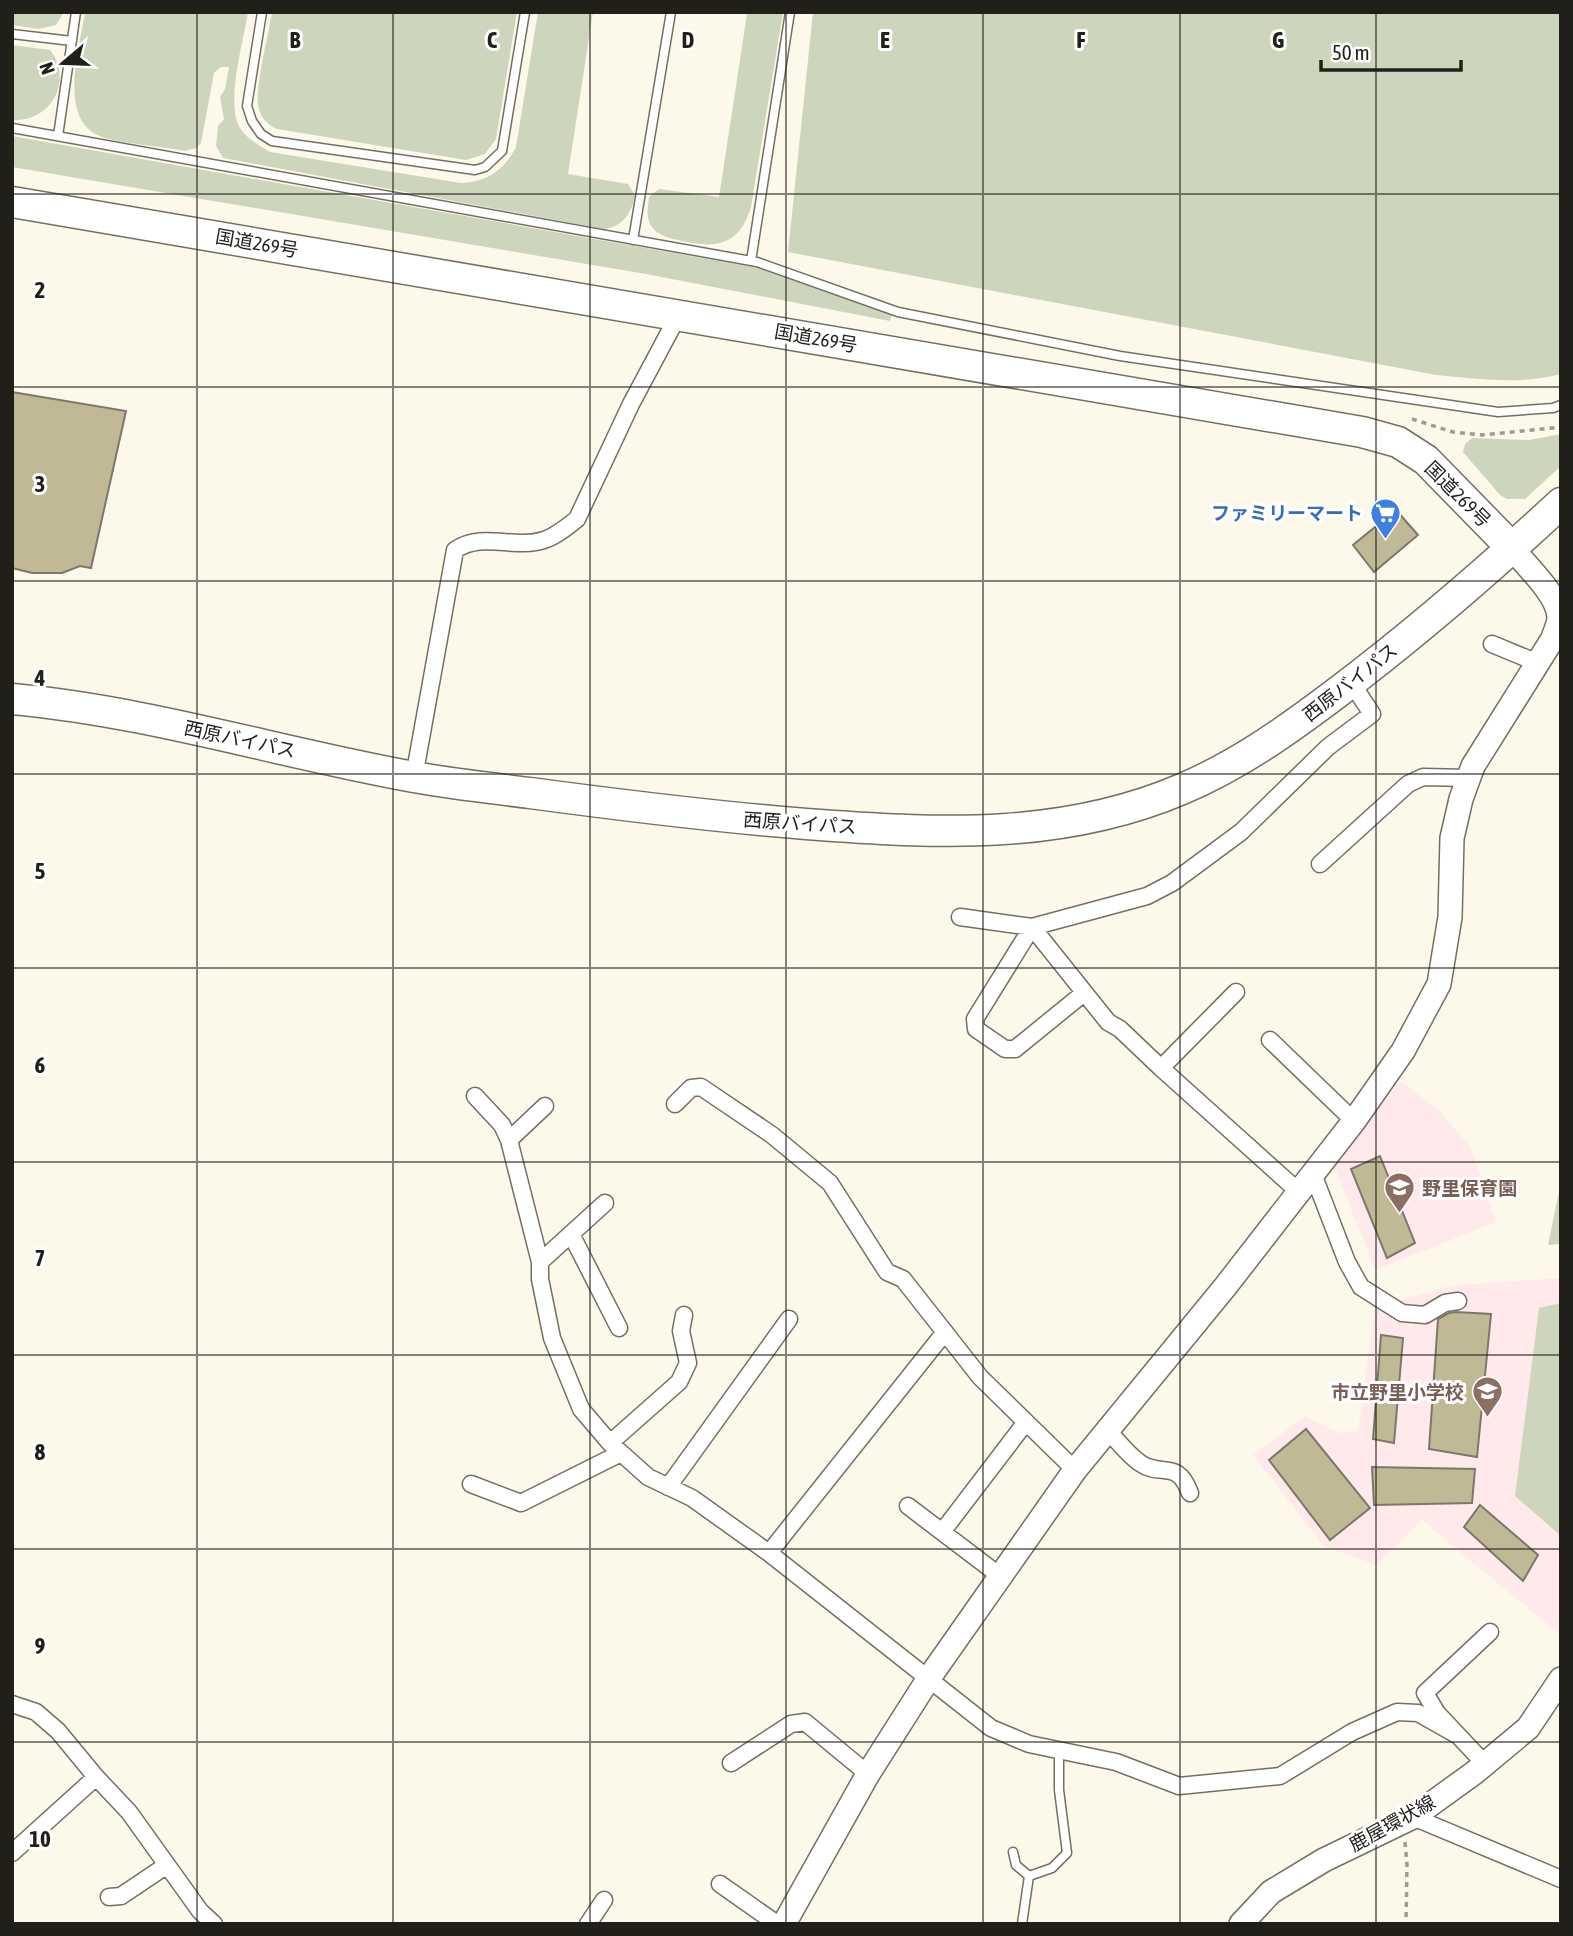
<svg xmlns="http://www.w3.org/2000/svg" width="1573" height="1936" font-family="'Asap Condensed','Noto Sans JP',sans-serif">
<rect width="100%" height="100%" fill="#fdf9ea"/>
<!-- education -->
<path fill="#ffe9ea" d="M 1400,1081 L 1437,1109 L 1470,1146 L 1496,1222 L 1375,1270 L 1333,1163 Z
M 1561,1278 L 1561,1630 L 1558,1633 L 1422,1520 L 1376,1565 L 1324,1546 L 1253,1455 L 1305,1416 L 1340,1433 L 1358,1431 L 1375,1307 L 1457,1285 Z"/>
<!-- green -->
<path fill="#cdd6bd" d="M 12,12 L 64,12 L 56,25 L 38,29 L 12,25 Z
M 85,12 L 248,12 C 244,40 225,103 240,128 C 246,138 260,146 270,152 L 461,183 C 487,182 504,170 516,147 L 538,12 L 593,12 L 568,174 L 628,184 L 635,195 C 632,212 623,227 604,229 L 223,158 L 216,146 L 218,126 L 224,119 L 220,97 L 225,89 L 229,67 L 221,67 L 214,73 L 201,143 L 196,148 L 185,151 C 159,146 131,145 105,138 C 55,124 80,48 85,12 Z
M 272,12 L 517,12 L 496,139 L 485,154 L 466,160 L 277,129 C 266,124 260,117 258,105 C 255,88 269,32 272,12 Z
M 742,12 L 783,12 L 751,207 C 739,247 714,249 678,240 C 667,238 655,234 650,224 C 646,215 648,207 649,197 L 659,189 L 719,197 L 747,14 Z
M 813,12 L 1561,12 L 1561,374 C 1520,385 1478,379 1436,375 L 788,252 Z
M 12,45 L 50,50 C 74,80 51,123 12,120 Z
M 12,136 L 764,269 L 893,312 L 890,321 L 646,274 L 12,167 Z
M 1561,434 L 1561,466 L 1525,499 L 1507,499 L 1500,495 L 1463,452 L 1465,444 L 1472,438 L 1529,440 Z
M 1561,1182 L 1561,1244 L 1548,1245 Z
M 1561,1303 L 1561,1536 L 1515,1496 L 1539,1308 Z"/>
<!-- building -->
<path fill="#c1b996" stroke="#7b786a" stroke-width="2" d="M 12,392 L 126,411 L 91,568 L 80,566 L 62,573 L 32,573 L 12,568 Z
M 1396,510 L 1418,535 L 1374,572 L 1353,545 Z
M 1380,1156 L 1415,1243 L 1387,1258 L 1351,1169 Z
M 1456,1312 L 1491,1314 L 1477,1457 L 1429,1449 L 1438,1319 L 1449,1313 Z
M 1381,1335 L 1403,1338 L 1394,1443 L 1373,1439 Z
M 1306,1429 L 1370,1508 L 1330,1540 L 1269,1460 Z
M 1372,1467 L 1475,1469 L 1472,1503 L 1374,1505 Z
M 1480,1505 L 1538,1555 L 1523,1581 L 1464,1527 Z"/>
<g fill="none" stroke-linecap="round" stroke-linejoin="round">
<defs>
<path id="lane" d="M 262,12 L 247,106 L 252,121 L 261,134 L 272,141 L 475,170 L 485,167 L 502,151 L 525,12
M 12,34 L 72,41
M 12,128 L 757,262 L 898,312 L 1120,356 L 1498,412 L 1553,408 L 1561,405
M 58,136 L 76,12
M 633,240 L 671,12
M 751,261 L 790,12
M 1013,1852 L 1016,1865 L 1029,1876
M 1022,1924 L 1029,1876 L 1052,1868 L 1067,1853 L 1059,1790 L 1059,1750"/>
<path id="street" d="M 1492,644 L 1538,663
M 414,777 L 455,550 C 483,531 514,550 544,540 C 556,536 567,527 577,519 L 631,404 L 679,314
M 1320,864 L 1408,784 L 1423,777 L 1468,778
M 960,917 L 1032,927 L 1147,896 L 1172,883 L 1241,832 L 1328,747 L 1372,714 L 1351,682
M 1236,992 L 1161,1068 L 1299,1192
M 1084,993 L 1015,1049 L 1005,1049 L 976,1029 L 975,1019 L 1032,927 L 1108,1022 L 1120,1029 L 1161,1068
M 1270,1040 L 1354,1121
M 475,1096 L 502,1125 L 509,1140
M 675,1104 L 691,1088 L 701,1087 L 772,1135 L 830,1183 L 887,1272 L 903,1279 L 980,1377 L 1075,1470
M 1313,1174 L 1347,1262 L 1361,1287 L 1402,1313 L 1425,1315 L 1445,1303 L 1458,1301
M 605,1203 L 540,1262 L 540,1279 L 552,1338 L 581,1409 L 610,1443 L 648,1477 L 692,1498 L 769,1553 L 991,1728 L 1029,1744 L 1116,1762 L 1179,1786 L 1280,1776 L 1352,1732 L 1397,1712 L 1418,1713 L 1457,1735
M 571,1234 L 619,1328
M 540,1262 L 509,1140 L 545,1106
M 1107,1430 C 1118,1441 1128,1455 1140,1463 C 1161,1478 1177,1458 1190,1493
M 610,1443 L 679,1382 L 688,1363 L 681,1331 L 684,1315
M 471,1484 L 521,1503 L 621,1453
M 668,1487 L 789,1319
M 908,1506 L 1000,1576
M 942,1532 L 1026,1422
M 769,1553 L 945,1332
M 12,1704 L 36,1712 L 58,1731 L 96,1777 L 129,1812 L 200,1911 L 214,1924
M 731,1763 L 791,1724 L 805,1722 L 868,1774
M 1485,1764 L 1437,1713 L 1425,1693 L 1490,1632
M 1413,1817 L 1561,1879
M 12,1853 L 96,1777
M 720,1884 L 777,1924
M 109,1897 L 121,1896 L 167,1865
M 588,1924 L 604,1900"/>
<path id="secondary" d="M 784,1924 L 868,1774 L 929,1678 L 1075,1470 L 1225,1287 L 1354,1121 L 1403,1051 L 1439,984 L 1450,917 L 1452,838 L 1461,799 L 1473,766 L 1552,640 C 1555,633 1558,626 1559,619 C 1560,596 1526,566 1512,548
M 1241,1924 L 1271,1892 L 1324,1860 L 1413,1817 L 1474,1773 L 1528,1728 L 1561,1679"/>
<path id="highway" d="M 12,202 L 1362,432 L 1398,442 L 1426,460 L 1512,548
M 12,699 C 148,711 280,753 414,777 C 452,784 491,788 530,793 C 627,806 723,818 820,825 C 944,834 1065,839 1182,789 C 1239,765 1289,729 1338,692 C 1416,633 1490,569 1561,503"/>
</defs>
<!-- lane casing -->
<use href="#lane" stroke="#737063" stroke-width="11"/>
<!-- street casing -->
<use href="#street" stroke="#737063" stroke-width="19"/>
<!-- secondary casing -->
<use href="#secondary" stroke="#737063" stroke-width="26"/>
<!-- highway casing -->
<use href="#highway" stroke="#737063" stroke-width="33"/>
<!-- path -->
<path stroke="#9e9b91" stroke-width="3.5" stroke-dasharray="5 5" stroke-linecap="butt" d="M 1412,419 L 1453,432 L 1482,435 L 1561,427
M 1405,1842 L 1407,1865 L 1406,1924"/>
<!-- lane -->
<use href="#lane" stroke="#fff" stroke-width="8"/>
<!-- street -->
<use href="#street" stroke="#fff" stroke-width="16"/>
<!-- secondary -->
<use href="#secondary" stroke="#fff" stroke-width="23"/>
<!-- highway -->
<use href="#highway" stroke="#fff" stroke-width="30"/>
</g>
<!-- grid -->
<path fill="none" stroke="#201f1a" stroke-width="2" stroke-opacity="0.55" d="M 197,12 L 197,1924M 393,12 L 393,1924M 590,12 L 590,1924M 786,12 L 786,1924M 983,12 L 983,1924M 1180,12 L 1180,1924M 1376,12 L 1376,1924M 12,194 L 1561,194M 12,387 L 1561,387M 12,581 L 1561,581M 12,774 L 1561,774M 12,968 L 1561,968M 12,1162 L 1561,1162M 12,1355 L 1561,1355M 12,1549 L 1561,1549M 12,1742 L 1561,1742"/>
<!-- icons -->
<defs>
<symbol id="supermarket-pin" viewBox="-11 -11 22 30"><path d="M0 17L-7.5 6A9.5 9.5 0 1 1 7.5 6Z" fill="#3f7fe0" stroke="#fff"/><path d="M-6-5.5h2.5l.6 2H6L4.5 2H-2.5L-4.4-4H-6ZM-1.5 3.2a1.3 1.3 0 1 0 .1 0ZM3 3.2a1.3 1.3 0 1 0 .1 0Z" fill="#fff"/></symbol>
<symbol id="school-pin" viewBox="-11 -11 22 30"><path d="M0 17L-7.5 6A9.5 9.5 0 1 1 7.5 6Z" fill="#8d6e63" stroke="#fff"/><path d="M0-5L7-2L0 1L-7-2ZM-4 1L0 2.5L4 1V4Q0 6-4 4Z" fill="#fff"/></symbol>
</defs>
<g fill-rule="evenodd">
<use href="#supermarket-pin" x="1368" y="496" width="35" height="47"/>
<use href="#school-pin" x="1382" y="1170" width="35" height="47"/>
<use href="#school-pin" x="1470" y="1374" width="35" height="47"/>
</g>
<g text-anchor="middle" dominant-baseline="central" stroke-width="6" stroke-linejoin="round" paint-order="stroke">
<!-- street labels -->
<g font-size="19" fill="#201f1a" stroke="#fff">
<text transform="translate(257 243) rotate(10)">国道269号</text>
<text transform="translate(816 338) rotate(10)">国道269号</text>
<text transform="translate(1458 494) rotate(45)">国道269号</text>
<text transform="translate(1350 682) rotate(-38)">西原バイパス</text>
<text transform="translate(240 739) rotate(12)">西原バイパス</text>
<text transform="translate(800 823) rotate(4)">西原バイパス</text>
<text transform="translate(1392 1823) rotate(-29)">鹿屋環状線</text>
</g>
<!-- shop labels -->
<g font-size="19" font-weight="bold" fill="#366cbe" stroke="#fff" text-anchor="end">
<text x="1363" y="513">ファミリーマート</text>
</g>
<!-- education labels -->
<g font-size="19" font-weight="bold" fill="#785e54" stroke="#fff" text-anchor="start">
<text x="1422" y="1188">野里保育園</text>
<text x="1464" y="1392" text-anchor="end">市立野里小学校</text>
</g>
</g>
<g font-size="23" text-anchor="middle" font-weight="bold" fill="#201f1a" stroke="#fff" stroke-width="6" stroke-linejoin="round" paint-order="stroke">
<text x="295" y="48">B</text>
<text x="492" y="48">C</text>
<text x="688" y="48">D</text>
<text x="885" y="48">E</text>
<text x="1081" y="48">F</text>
<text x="1278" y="48">G</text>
<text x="40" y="298">2</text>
<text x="40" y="492">3</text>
<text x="40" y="686">4</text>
<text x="40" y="879">5</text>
<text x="40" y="1073">6</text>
<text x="40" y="1266">7</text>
<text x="40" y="1460">8</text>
<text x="40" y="1654">9</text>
<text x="40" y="1847">10</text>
</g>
<!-- border -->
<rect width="1573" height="1936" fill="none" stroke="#201f1a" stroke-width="28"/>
<!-- north arrow -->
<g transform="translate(63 63) rotate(251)" stroke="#ffffff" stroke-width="5" paint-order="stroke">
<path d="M0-5L12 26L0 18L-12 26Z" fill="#201f1a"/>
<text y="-10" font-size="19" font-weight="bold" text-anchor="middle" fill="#201f1a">N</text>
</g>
<!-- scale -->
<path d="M1321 60v10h140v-10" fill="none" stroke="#201f1a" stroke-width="3.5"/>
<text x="1332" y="60" font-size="21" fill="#201f1a" stroke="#ffffff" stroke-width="5" paint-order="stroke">50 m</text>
</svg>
